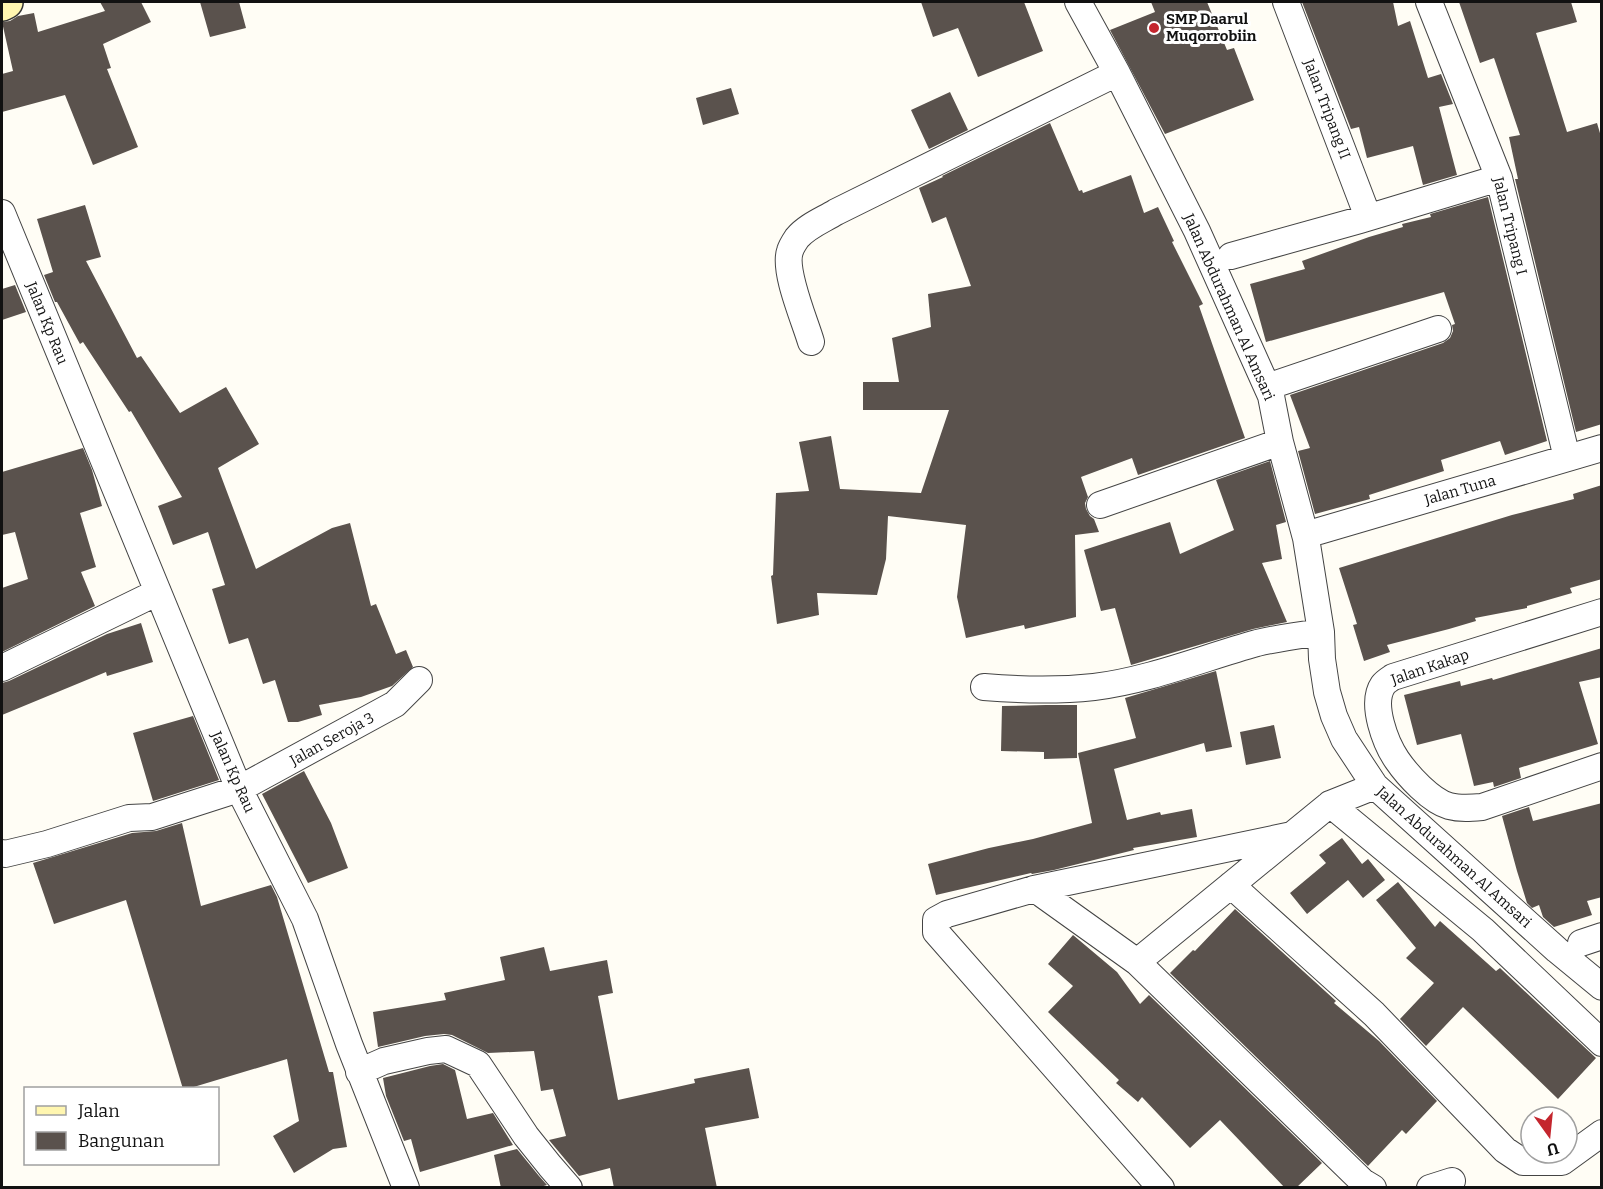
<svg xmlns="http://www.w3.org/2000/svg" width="1603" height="1189" font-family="Bitter,serif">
<rect width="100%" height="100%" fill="#fffdf5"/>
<!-- building -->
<path fill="#5a524d" d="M 100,2 L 141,2 L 151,22 L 103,44 L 111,68 L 107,69 L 138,147 L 93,165 L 65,95 L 2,112 L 2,74 L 13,71 L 2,22 L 10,21 L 18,16 L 34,13 L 38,32 L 105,11 Z
M 200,2 L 239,2 L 246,28 L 210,37 Z
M 921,2 L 1024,2 L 1043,51 L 978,77 L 958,28 L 933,37 Z
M 1151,2 L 1207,2 L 1227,50 L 1234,48 L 1254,100 L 1165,134 L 1110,30 L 1155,12 Z
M 1302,2 L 1393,2 L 1398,26 L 1410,21 L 1428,78 L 1441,74 L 1453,104 L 1439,107 L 1457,175 L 1423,185 L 1413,146 L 1367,158 L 1359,127 L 1351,129 Z
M 1459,2 L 1571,2 L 1577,22 L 1536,33 L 1567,132 L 1597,123 L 1602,140 L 1602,424 L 1576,432 L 1515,179 L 1518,179 L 1509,137 L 1520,135 L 1494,58 L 1480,63 Z
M 731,88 L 739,114 L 703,125 L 696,98 Z
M 950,92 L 968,130 L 929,149 L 911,110 Z
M 1050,123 L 1079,191 L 1082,190 L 1083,193 L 1131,175 L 1144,213 L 1158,207 L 1174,241 L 1172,242 L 1203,304 L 1199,306 L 1245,438 L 1138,475 L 1132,458 L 1081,477 L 1088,497 L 1085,503 L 1086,509 L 1090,516 L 1094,519 L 1099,532 L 1075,535 L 1076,617 L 1025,629 L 1024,625 L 966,638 L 957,597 L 966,525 L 888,516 L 886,559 L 877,595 L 817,593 L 819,615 L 777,624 L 771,576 L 773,575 L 776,493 L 809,491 L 799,442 L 831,436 L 840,489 L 921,493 L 949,410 L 863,410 L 863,382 L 899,382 L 892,338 L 931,327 L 928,294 L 971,286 L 946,217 L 932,223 L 919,188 L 943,177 L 942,176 Z
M 1488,197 L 1547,441 L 1505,455 L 1500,441 L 1441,460 L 1444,471 L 1369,495 L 1370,499 L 1315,514 L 1298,451 L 1310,448 L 1290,395 L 1443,343 L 1450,338 L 1453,331 L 1452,325 L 1455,324 L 1444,292 L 1266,342 L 1250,284 L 1305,269 L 1302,261 L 1369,237 L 1403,227 L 1402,224 L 1431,217 L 1430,214 Z
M 85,205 L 101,257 L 86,261 L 137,358 L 141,356 L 180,413 L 226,387 L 259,444 L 218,468 L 256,569 L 332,528 L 350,523 L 371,606 L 376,604 L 396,654 L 406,650 L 413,667 L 392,686 L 361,697 L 319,705 L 322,715 L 298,722 L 288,722 L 275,680 L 263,684 L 248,638 L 229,644 L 212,589 L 225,585 L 208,532 L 173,545 L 158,506 L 182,497 L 131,411 L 129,412 L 83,342 L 80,344 L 57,302 L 55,302 L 44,275 L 53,272 L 37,219 Z
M 15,285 L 26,312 L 2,320 L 2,289 Z
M 83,448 L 92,470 L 102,506 L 80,513 L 96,567 L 81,572 L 95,606 L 2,652 L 2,588 L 28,579 L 15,532 L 2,535 L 2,472 Z
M 1270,461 L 1286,522 L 1276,525 L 1282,559 L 1262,563 L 1287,622 L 1253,629 L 1131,665 L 1115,608 L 1101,611 L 1084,550 L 1170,522 L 1180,554 L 1234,530 L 1216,480 Z
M 1602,485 L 1602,579 L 1570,588 L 1572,593 L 1527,606 L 1527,608 L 1475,618 L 1476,621 L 1449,629 L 1387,645 L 1390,652 L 1364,661 L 1353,625 L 1357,624 L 1339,568 L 1512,515 L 1574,499 L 1573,494 Z
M 141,623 L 153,662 L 107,676 L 106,672 L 2,715 L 2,683 L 9,681 L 107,634 Z
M 1602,648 L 1602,677 L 1579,682 L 1598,744 L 1519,768 L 1521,778 L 1494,787 L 1493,782 L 1474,786 L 1461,734 L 1417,745 L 1404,695 L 1460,681 L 1461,686 L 1492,678 L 1493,680 Z
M 1216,671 L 1232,747 L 1206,752 L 1204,743 L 1114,769 L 1127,820 L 1160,812 L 1161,815 L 1192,809 L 1197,837 L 1133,848 L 1134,850 L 1054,870 L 1032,874 L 1031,873 L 936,895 L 928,864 L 989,848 L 1033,839 L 1092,823 L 1078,753 L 1136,738 L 1125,698 Z
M 1046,705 L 1077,705 L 1077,758 L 1044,759 L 1044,752 L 1001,751 L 1002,706 Z
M 193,716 L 219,780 L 153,801 L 133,733 Z
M 1274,725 L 1281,758 L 1246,765 L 1240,732 Z
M 304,771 L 331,823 L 348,868 L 308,883 L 262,794 Z
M 1602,803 L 1602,897 L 1587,901 L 1592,915 L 1554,927 L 1543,917 L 1539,905 L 1532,908 L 1527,903 L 1517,871 L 1502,816 L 1529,807 L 1533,821 Z
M 182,823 L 201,906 L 271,885 L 277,897 L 329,1072 L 333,1072 L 347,1147 L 333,1149 L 294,1173 L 273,1136 L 299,1121 L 287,1059 L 187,1089 L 183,1089 L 126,900 L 54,924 L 33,863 L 132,833 L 156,831 Z
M 1342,838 L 1362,864 L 1368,859 L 1385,880 L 1363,898 L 1348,880 L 1307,914 L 1290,893 L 1326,863 L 1319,855 Z
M 1398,882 L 1435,927 L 1440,921 L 1496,971 L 1500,968 L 1596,1058 L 1558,1099 L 1463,1007 L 1426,1046 L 1400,1019 L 1434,983 L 1406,958 L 1416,948 L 1376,900 Z
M 1235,909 L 1336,1001 L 1334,1003 L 1379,1041 L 1437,1101 L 1406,1134 L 1402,1130 L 1368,1166 L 1170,973 L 1193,950 L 1195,951 Z
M 1073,935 L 1117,972 L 1140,1004 L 1149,995 L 1322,1163 L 1296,1188 L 1285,1188 L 1220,1120 L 1190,1148 L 1142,1097 L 1138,1102 L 1116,1083 L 1119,1080 L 1048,1012 L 1073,986 L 1048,964 Z
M 544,947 L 550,971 L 607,960 L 613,993 L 598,996 L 618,1100 L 695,1083 L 694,1079 L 749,1068 L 759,1118 L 705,1128 L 717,1188 L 614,1188 L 610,1168 L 579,1176 L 549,1140 L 566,1136 L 553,1089 L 541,1091 L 534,1051 L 488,1053 L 452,1035 L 444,1034 L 425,1036 L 378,1047 L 373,1012 L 446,1000 L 444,993 L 505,980 L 500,957 Z
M 443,1064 L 455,1070 L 467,1119 L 493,1113 L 513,1145 L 420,1172 L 411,1139 L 404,1141 L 386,1096 L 383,1078 L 430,1066 Z
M 517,1149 L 539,1176 L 547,1185 L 537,1188 L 501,1188 L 494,1155 Z"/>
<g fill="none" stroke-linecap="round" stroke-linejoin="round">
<defs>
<path id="street" d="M 1078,2 L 1117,73 L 1197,231 L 1271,396 L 1280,442 L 1306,538 L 1321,632 L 1322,659 L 1327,692 L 1334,716 L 1344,739 L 1375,786 L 1557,950 L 1602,987
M 1286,2 L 1368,217
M 1429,2 L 1499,178 L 1567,458
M 2,213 L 239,789 L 305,919 L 349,1044 L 406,1188
M 1231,256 L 1360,220 L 1499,178
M 811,342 C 805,321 783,271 790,251 C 791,247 795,241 797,238 C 807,226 823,220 836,212 L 1117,73
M 1267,387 L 1438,329
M 1100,505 L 1280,442
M 1319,531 L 1602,448
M 1602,612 L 1393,677 C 1390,679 1385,682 1383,685 C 1370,704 1386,744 1397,760 C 1408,776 1431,801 1449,806 C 1460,809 1471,808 1482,807 L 1602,766
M 2,668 L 158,592
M 984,687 C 1020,690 1057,691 1094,687 C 1150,680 1203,658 1257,643 C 1278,638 1300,635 1321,632
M 1330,804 L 1483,930 L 1602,1043
M 2,853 L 5,854 L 47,844 L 129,818 L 152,817 L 239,789 L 395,704 L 419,680
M 1231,885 L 1374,1014 L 1505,1150 L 1523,1162 L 1562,1162 L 1602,1133
M 1034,889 L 1042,894 L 1137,962 L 1363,1182 L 1373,1188
M 1581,943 L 1602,936
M 1137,962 L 1330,804 L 1375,786
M 359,1072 L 384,1061 L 428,1051 L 446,1049 L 478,1064 L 526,1136 L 550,1166 L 569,1188
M 1161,1188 L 936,932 L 936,920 L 947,914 L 1034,889 L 1292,835
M 1430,1188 L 1452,1181"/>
<path id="secondary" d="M 2,4 L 6,2"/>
</defs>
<!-- street casing -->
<use href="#street" stroke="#444" stroke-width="28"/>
<!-- secondary casing -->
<use href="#secondary" stroke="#333" stroke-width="36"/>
<!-- street -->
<use href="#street" stroke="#fff" stroke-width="26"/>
<!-- secondary -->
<use href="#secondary" stroke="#fff6b0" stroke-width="33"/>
</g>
<!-- markers -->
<circle fill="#c4262e" stroke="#fff" stroke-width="2" cx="1154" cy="28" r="6"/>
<g text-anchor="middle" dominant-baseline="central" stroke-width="6" stroke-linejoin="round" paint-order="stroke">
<!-- poi labels -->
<g font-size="15" font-weight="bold" fill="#111" stroke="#fff" text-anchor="start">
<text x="1166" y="19">SMP Daarul<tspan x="1166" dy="17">Muqorrobiin</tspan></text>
</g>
<!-- street labels -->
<g font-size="15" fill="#111" stroke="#fff">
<text transform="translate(1327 109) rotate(69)">Jalan Tripang II</text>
<text transform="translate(1510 226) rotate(76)">Jalan Tripang I</text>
<text transform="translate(1229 307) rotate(66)">Jalan Abdurahman Al Amsari</text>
<text transform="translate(47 323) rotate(68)">Jalan Kp Rau</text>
<text transform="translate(1460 490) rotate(-16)">Jalan Tuna</text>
<text transform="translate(1430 667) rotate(-19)">Jalan Kakap</text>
<text transform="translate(332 739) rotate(-29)">Jalan Seroja 3</text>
<text transform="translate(233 772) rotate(66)">Jalan Kp Rau</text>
<text transform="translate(1454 857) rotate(42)">Jalan Abdurahman Al Amsari</text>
</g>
</g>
<!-- border -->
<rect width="1603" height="1189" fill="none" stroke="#111111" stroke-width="6"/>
<!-- legend -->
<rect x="24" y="1087" width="195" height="78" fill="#ffffff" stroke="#a0a0a0" stroke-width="1.5"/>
<rect x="36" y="1106" width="30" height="9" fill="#fff6b0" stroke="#a0a0a0" stroke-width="1.5"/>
<text x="78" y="1117" font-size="18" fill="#111111">Jalan</text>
<rect x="36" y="1132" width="30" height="18" fill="#5a524d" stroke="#a0a0a0" stroke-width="1.5"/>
<text x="78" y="1147" font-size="18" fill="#111111">Bangunan</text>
<!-- north arrow -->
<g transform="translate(1549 1135) rotate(165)"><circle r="28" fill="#ffffff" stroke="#a0a0a0" stroke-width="1.5"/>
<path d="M0-4.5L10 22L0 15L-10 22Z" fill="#c4262e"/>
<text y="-9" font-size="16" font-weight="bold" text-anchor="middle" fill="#111111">U</text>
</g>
</svg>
